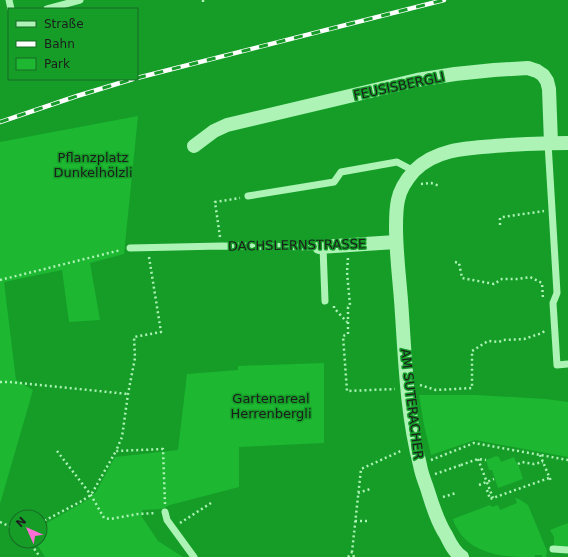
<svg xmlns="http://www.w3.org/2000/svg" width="568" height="557" font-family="'DejaVu Sans',sans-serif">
<rect width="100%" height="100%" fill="#159d28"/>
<!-- green -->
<path fill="#1db731" d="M 138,116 L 124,254 L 90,263 L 100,320 L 69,322 L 62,270 L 4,282 L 16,380 L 33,390 L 0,504 L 0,142 Z
M 324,363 L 324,443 L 239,447 L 239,487 L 170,505 L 162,509 L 142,510 L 142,517 L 158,541 L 183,557 L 45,557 L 35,541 L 40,541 L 40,527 L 89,499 L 96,492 L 115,457 L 178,450 L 187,374 L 238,370 L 238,366 Z
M 419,395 L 476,395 L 546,399 L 568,402 L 568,457 L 475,440 L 431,455 L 424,425 Z
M 496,456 L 499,457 L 501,462 L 514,457 L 516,462 L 518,464 L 523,479 L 498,488 L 492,470 L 489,470 L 486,460 Z
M 515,498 L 519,499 L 528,505 L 547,551 L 546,557 L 542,557 L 542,555 L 535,555 L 535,557 C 512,557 494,557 474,546 C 467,541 462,537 458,530 C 456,527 454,523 453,519 L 490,505 L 492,507 L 498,505 L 500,510 L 517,503 Z
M 568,523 L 568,547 L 554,547 L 554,537 L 550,530 Z"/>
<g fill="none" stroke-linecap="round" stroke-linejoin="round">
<!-- path -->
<path stroke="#acf3b5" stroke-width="2.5" stroke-dasharray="2 3" stroke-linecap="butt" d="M 203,0 L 203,2
M 421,184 L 431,183 L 440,186
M 500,225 L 500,218 L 503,217 L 544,211
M 220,237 L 215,202 L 240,198
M 149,257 L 161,332 L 134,337 L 135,358 L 128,394 L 122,437 L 116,451 L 163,449 L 165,504
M 348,258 L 347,272 L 350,305 L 348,307 L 348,334 L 343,336 L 347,391 L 395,389
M 455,262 L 459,263 L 462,278 L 494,284 L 502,279 L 517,279 L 530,277 L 542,283 L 543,299
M 0,280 L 121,250
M 334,306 L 334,308 L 347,322
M 0,382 L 9,382 L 128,394
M 420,385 L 436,390 L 472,388 L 472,351 L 488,341 L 499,342 L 503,340 L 524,339 L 542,333 L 546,330
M 57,451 L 91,495 L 104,518 L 110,519 L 138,514 L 156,513
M 540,455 L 551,481
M 478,459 L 493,498
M 431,460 L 474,443 L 568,460
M 518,464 L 522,462 L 534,464 L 543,462
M 461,465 L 478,459 L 486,460
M 435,474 L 461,465 L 461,467
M 479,485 L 494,479
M 487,490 L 490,499 L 549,478
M 358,493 L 370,489
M 443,497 L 456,493
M 355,521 L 369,521
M 0,522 L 9,526 L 16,531
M 40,523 L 80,502 L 91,495 L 116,451
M 180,523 L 211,503
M 28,541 L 33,547 L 40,557
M 348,557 L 352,552
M 354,557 L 352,552 L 361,469 L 403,450"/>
<!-- lane -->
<path stroke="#acf3b5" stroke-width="7" d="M 9,0 L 11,9
M 47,9 L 80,0
M 548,143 L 557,293 L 553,303 L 557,365 L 568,364
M 248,196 L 334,182 L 341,172 L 397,162 L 414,171
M 323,247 L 325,301
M 130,248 L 222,246 L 319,247
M 165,512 L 167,520 L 194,557
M 553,549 L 568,550"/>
<!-- street -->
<path stroke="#acf3b5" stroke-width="14" d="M 194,146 L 214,131 L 227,125 L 417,80 L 455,74 L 494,70 L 528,68 L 537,71 L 543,75 L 547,81 L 549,89 L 551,143
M 319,247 L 396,242
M 462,557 C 454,552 450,543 446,535 C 437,521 432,504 427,488 C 424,480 421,472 420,465 C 406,411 405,354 401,300 C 399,275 396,251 396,227 C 396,218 396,209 398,200 C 400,189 407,179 414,171 C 438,146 476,148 508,145 C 528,144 548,143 568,143"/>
<defs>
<path id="rail" d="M 137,78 L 444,0
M 0,122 L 77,96 L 133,79"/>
</defs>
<!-- rail casing -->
<use href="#rail" stroke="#fff" stroke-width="4.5"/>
<!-- rail -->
<use href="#rail" stroke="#159d28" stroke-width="3" stroke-dasharray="9" stroke-linecap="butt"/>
</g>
<g text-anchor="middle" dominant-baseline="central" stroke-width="3" stroke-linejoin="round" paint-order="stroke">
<!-- street labels -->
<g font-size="13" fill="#1d1d1d" stroke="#159d28">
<text transform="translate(399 86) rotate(-12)">FEUSISBERGLI</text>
<text transform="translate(297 245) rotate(-1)">DACHSLERNSTRASSE</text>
<text transform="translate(412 404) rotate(83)">AM SUTERACHER</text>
</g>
<!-- park labels -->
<g font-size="13" fill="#1b1d1b" stroke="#159d28">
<text x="93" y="157">Pflanzplatz<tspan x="93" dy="15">Dunkelhölzli</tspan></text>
<text x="271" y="398">Gartenareal<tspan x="271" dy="15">Herrenbergli</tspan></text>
</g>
</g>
<!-- legend -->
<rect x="8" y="8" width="130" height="72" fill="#159d28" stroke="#186a24"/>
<rect x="16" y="21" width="20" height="6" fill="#acf3b5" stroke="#186a24"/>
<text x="44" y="28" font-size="12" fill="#1d1d1d">Straße</text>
<rect x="16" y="41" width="20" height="6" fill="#ffffff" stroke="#186a24"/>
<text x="44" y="48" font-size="12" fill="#1d1d1d">Bahn</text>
<rect x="16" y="58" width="20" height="12" fill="#1db731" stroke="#186a24"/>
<text x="44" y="68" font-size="12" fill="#1d1d1d">Park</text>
<!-- north arrow -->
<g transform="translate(28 529) rotate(315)"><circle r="19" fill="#159d28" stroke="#186a24"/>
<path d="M0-3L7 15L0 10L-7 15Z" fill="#ff6ed5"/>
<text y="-6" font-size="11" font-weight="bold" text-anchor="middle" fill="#1d1d1d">N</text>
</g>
</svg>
